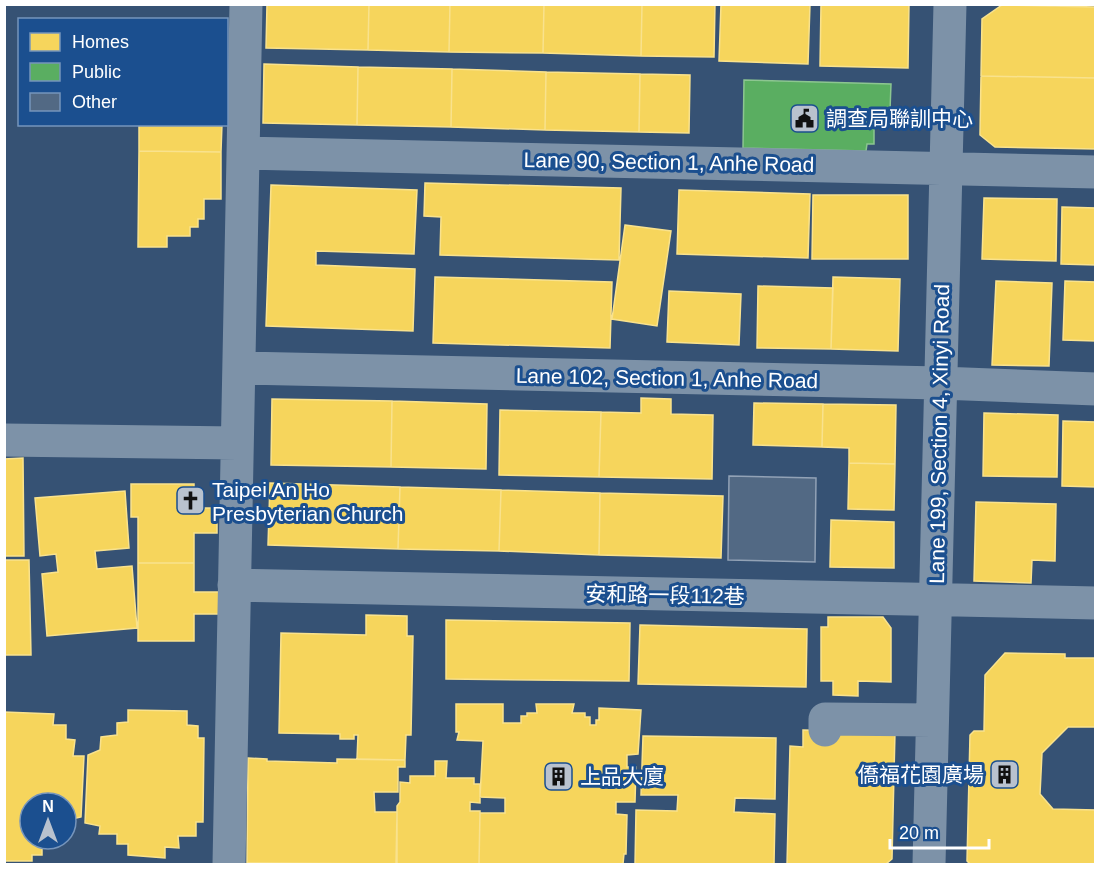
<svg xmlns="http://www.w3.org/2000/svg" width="1100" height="869" font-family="Helvetica,'Noto Sans TC',sans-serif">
<rect width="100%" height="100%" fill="#365274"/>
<!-- homes -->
<path fill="#f6d55c" stroke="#f9e28d" stroke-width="1.5" d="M 267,4 L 369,4 L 368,50 L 266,48 Z
M 369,4 L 450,4 L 449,52 L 368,50 Z
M 450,4 L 544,4 L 543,53 L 449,52 Z
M 544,4 L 642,4 L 641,56 L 543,53 Z
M 642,4 L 715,4 L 714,57 L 641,56 Z
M 721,4 L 810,4 L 808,64 L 719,61 Z
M 821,4 L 909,4 L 908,68 L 820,66 Z
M 1002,5 L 1096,7 L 1096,78 L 981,76 L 982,19 Z
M 264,64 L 358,67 L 357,125 L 263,123 Z
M 358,67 L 452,69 L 451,127 L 357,125 Z
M 452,69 L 546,72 L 545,130 L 451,127 Z
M 546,72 L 640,74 L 639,132 L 545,130 Z
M 640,74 L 690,75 L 689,133 L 639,132 Z
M 981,76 L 1096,78 L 1096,149 L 995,147 L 980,135 Z
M 139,124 L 222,124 L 221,152 L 139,151 Z
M 139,151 L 221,152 L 221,199 L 204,199 L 204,219 L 198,219 L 198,227 L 190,227 L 190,236 L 167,236 L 167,247 L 138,247 Z
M 425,183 L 621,188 L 619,260 L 440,255 L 441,217 L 424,216 Z
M 271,185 L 417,190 L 414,254 L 316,251 L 316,265 L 415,269 L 413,331 L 266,326 Z
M 679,190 L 810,194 L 808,258 L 677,254 Z
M 813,195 L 908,195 L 908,259 L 812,259 Z
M 984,198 L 1057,199 L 1056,261 L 982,259 Z
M 1062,207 L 1096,208 L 1096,265 L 1061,264 Z
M 625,225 L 671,231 L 657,326 L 612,319 Z
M 435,277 L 612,282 L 610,348 L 433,343 Z
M 833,277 L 900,279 L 898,351 L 831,349 Z
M 996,281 L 1052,283 L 1049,366 L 992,365 Z
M 1065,281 L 1096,282 L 1096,341 L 1063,340 Z
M 758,286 L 833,288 L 831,349 L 757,348 Z
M 669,291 L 741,294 L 739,345 L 667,342 Z
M 641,398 L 671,399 L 671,414 L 713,415 L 712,479 L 599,477 L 601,412 L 641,413 Z
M 272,399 L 392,401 L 391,467 L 271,465 Z
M 392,401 L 487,404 L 486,469 L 391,467 Z
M 754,403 L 823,404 L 822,447 L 753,445 Z
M 823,404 L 896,405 L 895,464 L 849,463 L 849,448 L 822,447 Z
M 500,410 L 601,412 L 599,477 L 499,475 Z
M 984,413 L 1058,415 L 1057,477 L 983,476 Z
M 1063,421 L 1096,422 L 1096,487 L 1062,486 Z
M 23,458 L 24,556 L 4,556 L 4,459 Z
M 849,463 L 895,464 L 894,510 L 848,509 Z
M 270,483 L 400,487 L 398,549 L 268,545 Z
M 131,484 L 194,484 L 194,508 L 217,508 L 217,533 L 194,533 L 194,563 L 138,563 L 138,517 L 131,517 Z
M 400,487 L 501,490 L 499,551 L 398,549 Z
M 501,490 L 600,493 L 599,555 L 499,551 Z
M 125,491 L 129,548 L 95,551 L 97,569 L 132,566 L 137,628 L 47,636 L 42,574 L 58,572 L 56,554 L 40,556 L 35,498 Z
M 600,493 L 723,496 L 721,558 L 599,555 Z
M 976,502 L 1056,504 L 1055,561 L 1032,560 L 1031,583 L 974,581 Z
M 831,520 L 894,522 L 894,568 L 830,567 Z
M 4,560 L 29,560 L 31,655 L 4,655 Z
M 138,563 L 194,563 L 194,592 L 221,592 L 221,614 L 194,614 L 194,641 L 138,641 Z
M 366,615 L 407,616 L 407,636 L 413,636 L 411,735 L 406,735 L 405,760 L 357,759 L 358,735 L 354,735 L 354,739 L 340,739 L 340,734 L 279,733 L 281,633 L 366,635 Z
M 828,617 L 883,617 L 891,628 L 891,682 L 858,681 L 858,696 L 833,695 L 833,681 L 821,681 L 821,627 L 828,627 Z
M 446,620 L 630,623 L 629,681 L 446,679 Z
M 640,625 L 807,629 L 806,687 L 638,684 Z
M 1005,653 L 1065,654 L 1065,658 L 1096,658 L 1096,727 L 1068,727 L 1042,753 L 1040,794 L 1053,809 L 1096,810 L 1096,864 L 970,864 L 967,861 L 970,735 L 974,731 L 984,731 L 985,675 Z
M 456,704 L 503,704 L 503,723 L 521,723 L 521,716 L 527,716 L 527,713 L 537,713 L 536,704 L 574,704 L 572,713 L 585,713 L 585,717 L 590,717 L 590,725 L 596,725 L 596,720 L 599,720 L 599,708 L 641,710 L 638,754 L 627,755 L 627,767 L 636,767 L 635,802 L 616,802 L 616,814 L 627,815 L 626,854 L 624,854 L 623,864 L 479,864 L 480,813 L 505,813 L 505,798 L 480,797 L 483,741 L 457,740 L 459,732 L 456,732 Z
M 128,710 L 187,711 L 187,725 L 198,726 L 198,738 L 204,738 L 203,822 L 196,822 L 196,836 L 178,836 L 179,848 L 165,847 L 165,858 L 128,855 L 128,844 L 117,844 L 117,834 L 99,834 L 100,826 L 85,823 L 88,755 L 100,750 L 101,737 L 117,735 L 117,723 L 128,722 Z
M 4,712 L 54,714 L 53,725 L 66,725 L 66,739 L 75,740 L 73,756 L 84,756 L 81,817 L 68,820 L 67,832 L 66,803 L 30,803 L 30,839 L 54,839 L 53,845 L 42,845 L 42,855 L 32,855 L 32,861 L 4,861 Z
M 803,730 L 895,732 L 892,859 L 886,864 L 787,864 L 790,746 L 803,747 Z
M 643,736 L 776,738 L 775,799 L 735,798 L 734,812 L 775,814 L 774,864 L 635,864 L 636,810 L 677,811 L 678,795 L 641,795 Z
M 248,758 L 267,759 L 267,761 L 337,763 L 337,759 L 405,760 L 405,767 L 398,767 L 398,792 L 374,792 L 375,812 L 397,812 L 396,864 L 247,863 Z
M 435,761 L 447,761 L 446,778 L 474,778 L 474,784 L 480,784 L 480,803 L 470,802 L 470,811 L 480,811 L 479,864 L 397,864 L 397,806 L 400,802 L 400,782 L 410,783 L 410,776 L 435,776 Z"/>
<!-- public -->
<path fill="#5aae61" stroke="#8cc690" stroke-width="1.5" d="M 744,80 L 891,84 L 890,110 L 867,109 L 866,126 L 874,126 L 874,144 L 867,144 L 866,151 L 743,148 Z"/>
<!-- building -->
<path fill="#526984" stroke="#92a2b6" stroke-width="1.5" d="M 729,476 L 816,478 L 815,562 L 728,560 Z"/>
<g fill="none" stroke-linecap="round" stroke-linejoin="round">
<!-- minor -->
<path stroke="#7d92a8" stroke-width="33" d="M 243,153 L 1096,172
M 239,368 L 940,383 L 1096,389
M 4,440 L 237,443
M 234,585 L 1096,603
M 825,730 L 825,719 L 932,720
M 229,864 L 246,4
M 929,864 L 950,4"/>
</g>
<!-- icons -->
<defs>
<symbol id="civic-square" viewBox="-11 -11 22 22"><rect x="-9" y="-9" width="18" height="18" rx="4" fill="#b9c2ce" stroke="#1b4f8f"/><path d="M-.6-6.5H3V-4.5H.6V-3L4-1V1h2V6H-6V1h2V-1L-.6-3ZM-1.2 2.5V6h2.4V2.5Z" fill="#111"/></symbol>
<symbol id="church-square" viewBox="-11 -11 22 22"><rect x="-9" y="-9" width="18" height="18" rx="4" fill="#b9c2ce" stroke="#1b4f8f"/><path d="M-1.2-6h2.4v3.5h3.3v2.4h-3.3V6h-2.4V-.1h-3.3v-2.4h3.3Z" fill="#111"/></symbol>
<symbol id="building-square" viewBox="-11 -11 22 22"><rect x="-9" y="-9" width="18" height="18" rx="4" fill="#b9c2ce" stroke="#1b4f8f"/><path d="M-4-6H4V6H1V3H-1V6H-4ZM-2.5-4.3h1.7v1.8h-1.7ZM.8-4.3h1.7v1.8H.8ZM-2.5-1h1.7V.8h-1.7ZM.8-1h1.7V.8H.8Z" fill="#111"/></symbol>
</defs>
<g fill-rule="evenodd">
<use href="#civic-square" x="788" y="102" width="33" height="33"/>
<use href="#church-square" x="174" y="484" width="33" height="33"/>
<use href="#building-square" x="988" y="758" width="33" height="33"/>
<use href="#building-square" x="542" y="760" width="33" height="33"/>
</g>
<g text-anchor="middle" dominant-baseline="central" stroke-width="6" stroke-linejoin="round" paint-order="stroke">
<!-- poi labels -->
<g font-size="21" fill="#fff" stroke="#1b4f8f" text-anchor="start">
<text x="826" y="118">調查局聯訓中心</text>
<text x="212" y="489">Taipei An Ho<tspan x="212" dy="24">Presbyterian Church</tspan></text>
<text x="984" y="774" text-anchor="end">僑福花園廣場</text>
<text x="580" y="776">上品大廈</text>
</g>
<!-- street labels -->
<g font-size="21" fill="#fff" stroke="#1b4f8f">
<text transform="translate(669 162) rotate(1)">Lane 90, Section 1, Anhe Road</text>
<text transform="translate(667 378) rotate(1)">Lane 102, Section 1, Anhe Road</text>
<text transform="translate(939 434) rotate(-89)">Lane 199, Section 4, Xinyi Road</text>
<text transform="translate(665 595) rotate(1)">安和路一段112巷</text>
</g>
</g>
<!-- border -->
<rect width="1100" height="869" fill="none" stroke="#ffffff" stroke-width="12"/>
<!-- legend -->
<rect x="18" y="18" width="210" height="108" fill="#1b4f8f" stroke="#7695bc" stroke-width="1.5"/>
<rect x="30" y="33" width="30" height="18" fill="#f6d55c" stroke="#7695bc" stroke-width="1.5"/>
<text x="72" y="48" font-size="18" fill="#ffffff">Homes</text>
<rect x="30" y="63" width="30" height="18" fill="#5aae61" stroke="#7695bc" stroke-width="1.5"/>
<text x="72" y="78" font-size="18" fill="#ffffff">Public</text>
<rect x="30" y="93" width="30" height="18" fill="#526984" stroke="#7695bc" stroke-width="1.5"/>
<text x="72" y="108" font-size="18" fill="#ffffff">Other</text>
<!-- north arrow -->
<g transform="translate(48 821)"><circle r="28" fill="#1b4f8f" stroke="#7695bc" stroke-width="1.5"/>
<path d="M0-4.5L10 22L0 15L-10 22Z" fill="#b9c2ce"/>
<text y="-9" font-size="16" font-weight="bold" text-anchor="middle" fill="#ffffff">N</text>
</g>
<!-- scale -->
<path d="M890 839v9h99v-9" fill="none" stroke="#ffffff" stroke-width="3"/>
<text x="899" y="839" font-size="18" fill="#ffffff" stroke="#1b4f8f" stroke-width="4.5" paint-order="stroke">20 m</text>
</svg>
